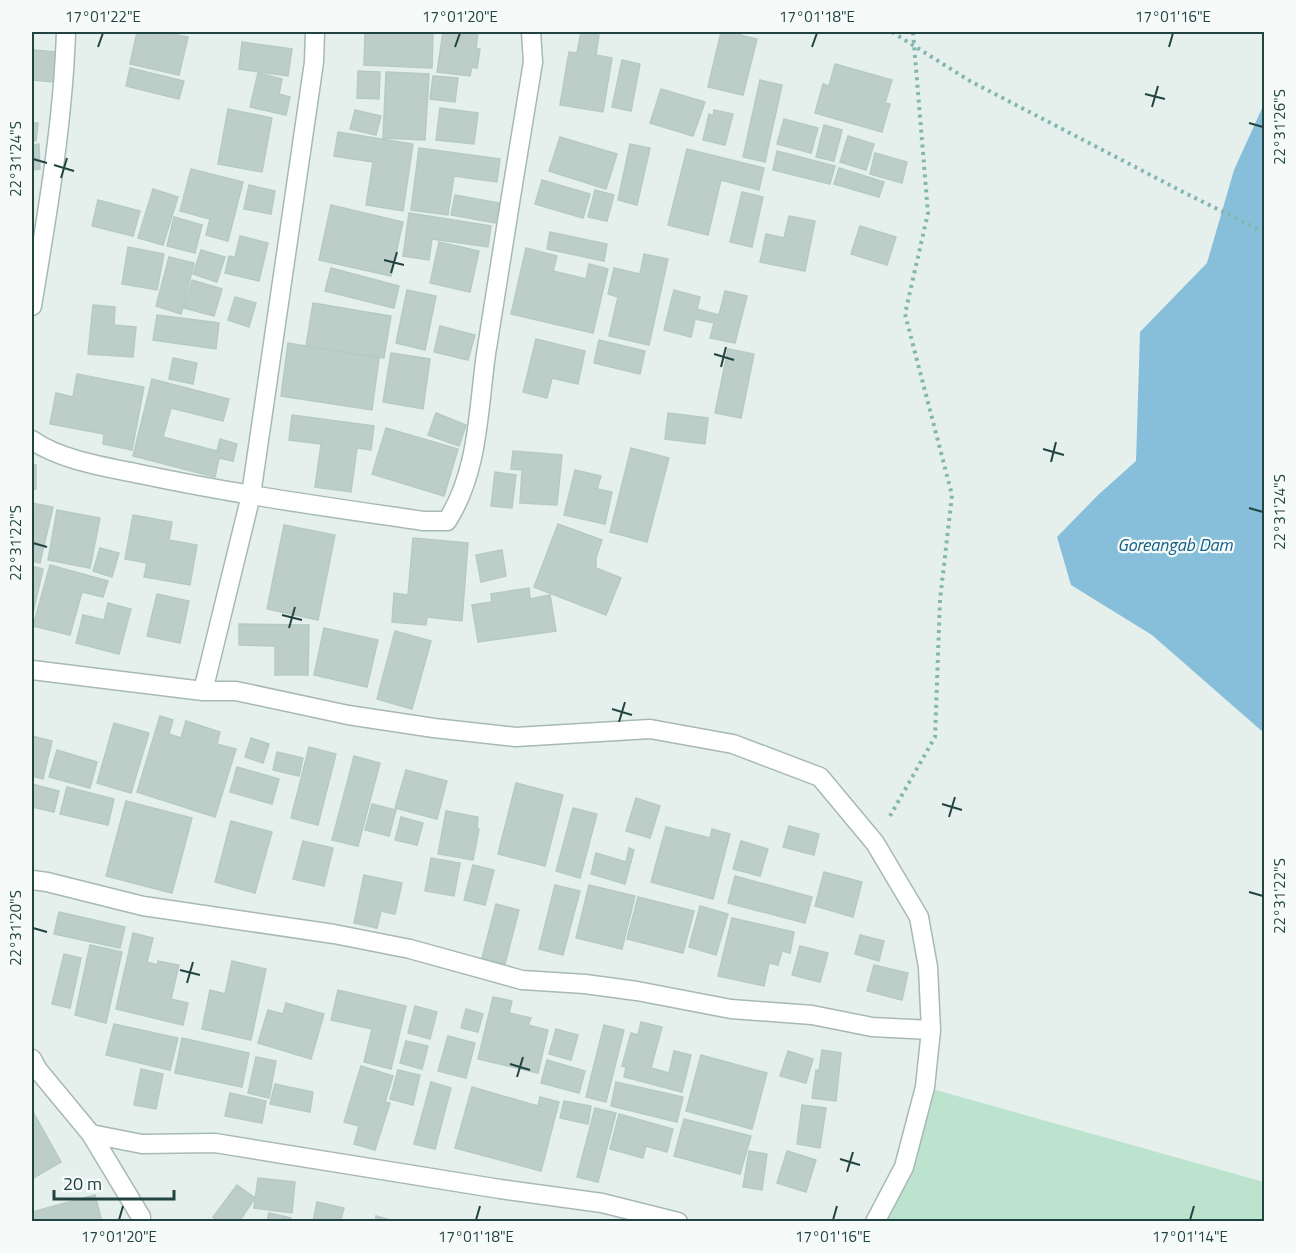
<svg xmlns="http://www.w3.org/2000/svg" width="1296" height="1253" font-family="'Titillium Web',sans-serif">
<rect width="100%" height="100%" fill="#e5f0ed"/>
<!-- green -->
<path fill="#bce3cd" d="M 925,1087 L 1264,1182 L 1264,1221 L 875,1222 Z"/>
<!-- water -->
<path fill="#87bfda" d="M 1264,104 L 1264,733 L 1152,635 L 1071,585 L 1057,537 L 1098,495 L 1136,461 L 1140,332 L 1207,263 L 1234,170 Z"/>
<!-- building -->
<path fill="#bdcec9" stroke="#b6cac5" stroke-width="1.5" d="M 137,32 L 164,32 L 188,37 L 179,75 L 130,64 Z
M 365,32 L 433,32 L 432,68 L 364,65 Z
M 443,32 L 478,32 L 476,48 L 480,49 L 477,68 L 472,67 L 470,76 L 437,72 Z
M 581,32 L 599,35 L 596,55 L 612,58 L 603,112 L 560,105 L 569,52 L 577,53 Z
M 721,32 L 741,32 L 740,35 L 757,39 L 743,95 L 708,87 Z
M 242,42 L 292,49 L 288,76 L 239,69 Z
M 32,50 L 57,52 L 54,82 L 32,80 Z
M 622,60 L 640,64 L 631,111 L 612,107 Z
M 835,64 L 892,80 L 885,103 L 890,104 L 882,132 L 815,113 L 823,84 L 829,86 Z
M 130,68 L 184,81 L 179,99 L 126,86 Z
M 358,71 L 380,72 L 379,99 L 357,98 Z
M 386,72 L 429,74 L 425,140 L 383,138 Z
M 258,73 L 282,79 L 279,94 L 290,97 L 286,115 L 250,107 Z
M 433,76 L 458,78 L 455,102 L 430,99 Z
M 760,80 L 782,85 L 765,162 L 743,157 Z
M 661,89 L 705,102 L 693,136 L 650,123 Z
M 440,108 L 478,113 L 474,144 L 436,140 Z
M 228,109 L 272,118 L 262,172 L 218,164 Z
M 355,110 L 381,116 L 376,135 L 350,129 Z
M 714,110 L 733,114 L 725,145 L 703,140 L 709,114 L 713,116 Z
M 784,119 L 818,128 L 811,153 L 777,144 Z
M 32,123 L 38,123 L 36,141 L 32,140 Z
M 824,125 L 842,130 L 834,161 L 816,157 Z
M 338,132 L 413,144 L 403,211 L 366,205 L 373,162 L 334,156 Z
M 848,136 L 874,144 L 866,170 L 840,162 Z
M 560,137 L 617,154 L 606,189 L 549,171 Z
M 39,144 L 40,169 L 32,170 L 32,145 Z
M 630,144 L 650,148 L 637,205 L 618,200 Z
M 419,148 L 500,159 L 497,182 L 454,176 L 448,215 L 411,210 Z
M 687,149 L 764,168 L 759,190 L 721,180 L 708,235 L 668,225 Z
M 777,151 L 835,166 L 830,184 L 773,170 Z
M 875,153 L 907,162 L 902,183 L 870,174 Z
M 839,168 L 884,182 L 879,197 L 834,184 Z
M 191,169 L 243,182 L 228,241 L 206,235 L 210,219 L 180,211 Z
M 542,180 L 590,194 L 583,218 L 535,204 Z
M 249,185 L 275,191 L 271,214 L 244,209 Z
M 153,189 L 178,197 L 163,245 L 138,238 Z
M 595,190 L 614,195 L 607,221 L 588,217 Z
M 742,192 L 763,197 L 752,247 L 730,242 Z
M 455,195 L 499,203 L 495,223 L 451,215 Z
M 98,200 L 140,211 L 133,236 L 92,226 Z
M 331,205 L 403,222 L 391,276 L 319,260 Z
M 409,213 L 491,226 L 488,247 L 432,239 L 429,260 L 403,256 Z
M 789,216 L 815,221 L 805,271 L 760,262 L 766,234 L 784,238 Z
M 174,217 L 202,225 L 195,253 L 167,246 Z
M 860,226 L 896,237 L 887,265 L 851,254 Z
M 550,232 L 607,244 L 604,261 L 547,249 Z
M 240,236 L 268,243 L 259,281 L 225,273 L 229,256 L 235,257 Z
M 439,242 L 479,251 L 470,292 L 430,283 Z
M 128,247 L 164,254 L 157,290 L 122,284 Z
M 526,248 L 557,256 L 553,271 L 586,279 L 589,264 L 608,269 L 593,333 L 511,314 Z
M 201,250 L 225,257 L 217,282 L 193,274 Z
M 644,254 L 668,259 L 649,345 L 609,336 L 618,297 L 608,294 L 614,268 L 640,274 Z
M 169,257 L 194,263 L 181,314 L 156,306 Z
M 331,268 L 399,286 L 394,308 L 325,291 Z
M 192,280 L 222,289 L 214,316 L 184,308 Z
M 407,290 L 436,296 L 425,350 L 396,343 Z
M 674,290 L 700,297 L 697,309 L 719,315 L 725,291 L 747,296 L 735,343 L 710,338 L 714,323 L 695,319 L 691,337 L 664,330 Z
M 235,297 L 256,303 L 249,327 L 228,320 Z
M 313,303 L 391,316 L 384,358 L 306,346 Z
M 93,305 L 115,307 L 114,325 L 136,327 L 133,357 L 88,354 Z
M 157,315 L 219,323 L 216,349 L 153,340 Z
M 440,326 L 475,335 L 468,360 L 434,352 Z
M 536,339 L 585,351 L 578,384 L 552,378 L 547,398 L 523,392 Z
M 599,340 L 645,351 L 640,374 L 594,363 Z
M 288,343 L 379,358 L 372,410 L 281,396 Z
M 728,349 L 754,354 L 741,418 L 715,413 Z
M 391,353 L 430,359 L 423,409 L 383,402 Z
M 173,358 L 197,363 L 193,384 L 169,379 Z
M 77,374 L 144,387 L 132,450 L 103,444 L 104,434 L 50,424 L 56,393 L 73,397 Z
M 152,379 L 229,399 L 223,421 L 171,408 L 163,437 L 217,451 L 220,439 L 237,444 L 233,461 L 219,458 L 215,477 L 133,456 Z
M 436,413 L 466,425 L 459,446 L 428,435 Z
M 668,413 L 708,418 L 705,444 L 665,439 Z
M 292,415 L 374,426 L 371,450 L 357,448 L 351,492 L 315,487 L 321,444 L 289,440 Z
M 386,428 L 458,449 L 444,496 L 372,474 Z
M 631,448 L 669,458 L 647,542 L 610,532 Z
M 513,451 L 562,455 L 557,505 L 520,503 L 522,470 L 511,469 Z
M 32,465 L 36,465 L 36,489 L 32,489 Z
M 575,470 L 601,476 L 597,489 L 612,492 L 605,524 L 564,515 Z
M 495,472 L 516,475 L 512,508 L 491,506 Z
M 32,503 L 53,507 L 40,563 L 32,561 Z
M 57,510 L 100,518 L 90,568 L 48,560 Z
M 133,515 L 172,522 L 169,540 L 197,545 L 190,585 L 144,577 L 147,563 L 125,559 Z
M 558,524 L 602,540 L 596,558 L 596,568 L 621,578 L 606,615 L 534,587 Z
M 284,525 L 335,535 L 318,620 L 267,609 Z
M 413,538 L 468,543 L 462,621 L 427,617 L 426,625 L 392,622 L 394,593 L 408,595 Z
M 100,548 L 119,553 L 112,577 L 93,571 Z
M 502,550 L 506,576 L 481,582 L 476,555 Z
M 50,565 L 108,581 L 103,597 L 82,592 L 70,635 L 33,626 Z
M 32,566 L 43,569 L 32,618 Z
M 529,588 L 530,599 L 550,595 L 556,631 L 478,642 L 472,605 L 492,602 L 491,594 Z
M 157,594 L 189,601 L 180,643 L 147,636 Z
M 108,603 L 131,609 L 119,654 L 76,643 L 83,615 L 104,620 Z
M 239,624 L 309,625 L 308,675 L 275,675 L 275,646 L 239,645 Z
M 324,628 L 378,640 L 367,687 L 314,675 Z
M 395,631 L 431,641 L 412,709 L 377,699 Z
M 160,716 L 173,720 L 169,734 L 181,738 L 186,721 L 220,732 L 217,744 L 236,749 L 215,817 L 137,792 Z
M 114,723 L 149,733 L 131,793 L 97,783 Z
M 32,736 L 52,741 L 43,779 L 32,776 Z
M 251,738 L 269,744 L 263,763 L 245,757 Z
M 309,747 L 336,754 L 318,825 L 291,818 Z
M 57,750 L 97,762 L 90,788 L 49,777 Z
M 277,752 L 303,758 L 299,776 L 273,770 Z
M 354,756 L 380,763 L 358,846 L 332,840 Z
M 237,767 L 279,779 L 272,804 L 230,792 Z
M 406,770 L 447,781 L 437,819 L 395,808 Z
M 516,783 L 563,795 L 545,866 L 498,854 Z
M 32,784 L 59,791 L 54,812 L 32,807 Z
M 67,787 L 114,799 L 108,825 L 60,814 Z
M 636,798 L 660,806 L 650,838 L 626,831 Z
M 126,801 L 192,818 L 172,893 L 106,876 Z
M 372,804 L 396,810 L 389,836 L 365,830 Z
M 573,808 L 597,814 L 580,878 L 556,871 Z
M 446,811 L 478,817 L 477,828 L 479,829 L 473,860 L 438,854 Z
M 401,817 L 423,823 L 417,845 L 395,840 Z
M 231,821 L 272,832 L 255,893 L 215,882 Z
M 789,826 L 819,834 L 814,855 L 783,847 Z
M 666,827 L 710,838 L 712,829 L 730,834 L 713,899 L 651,882 Z
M 303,841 L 333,848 L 324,886 L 293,879 Z
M 741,841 L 768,849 L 760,876 L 733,869 Z
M 629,848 L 634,850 L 625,884 L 591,874 L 596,853 L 626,862 Z
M 431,858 L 460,863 L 454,896 L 425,891 Z
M 473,865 L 494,870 L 485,905 L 464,900 Z
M 824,872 L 862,882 L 853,917 L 815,906 Z
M 364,875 L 402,883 L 395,914 L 381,911 L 377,928 L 354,923 Z
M 735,876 L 812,897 L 805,923 L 728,903 Z
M 555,885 L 580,891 L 563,955 L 539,949 Z
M 589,885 L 635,896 L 622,949 L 576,938 Z
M 638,897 L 694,911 L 683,953 L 627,939 Z
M 496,904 L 519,910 L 505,964 L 482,958 Z
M 700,906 L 728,914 L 716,955 L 689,947 Z
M 59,912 L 125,927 L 120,948 L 54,934 Z
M 732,918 L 794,932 L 790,953 L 782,951 L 778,965 L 769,963 L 764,986 L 718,976 Z
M 133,933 L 153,938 L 147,962 L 157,965 L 158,961 L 179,965 L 171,999 L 188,1003 L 183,1025 L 116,1009 Z
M 860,935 L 884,941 L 879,961 L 855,954 Z
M 90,945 L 122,952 L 106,1023 L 75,1015 Z
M 800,946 L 828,953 L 820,982 L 792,975 Z
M 64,954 L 81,958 L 70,1008 L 52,1004 Z
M 232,961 L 266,969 L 251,1040 L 202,1029 L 210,990 L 225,994 Z
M 874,965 L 908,973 L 902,1000 L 867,991 Z
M 338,990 L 406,1006 L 391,1069 L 364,1062 L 372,1029 L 331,1020 Z
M 493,997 L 512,1001 L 509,1013 L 531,1018 L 528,1025 L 548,1030 L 538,1073 L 478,1059 Z
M 286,1003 L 324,1014 L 311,1059 L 258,1043 L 268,1010 L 283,1014 Z
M 415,1006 L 437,1012 L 430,1039 L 408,1033 Z
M 466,1009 L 483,1014 L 478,1032 L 461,1028 Z
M 641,1022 L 662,1027 L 651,1068 L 669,1073 L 674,1051 L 691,1055 L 682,1092 L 624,1077 L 626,1067 L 622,1066 L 631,1033 L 638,1035 Z
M 114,1024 L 178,1038 L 170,1070 L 106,1055 Z
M 604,1025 L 624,1030 L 606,1102 L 586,1097 Z
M 556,1029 L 578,1035 L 571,1060 L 549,1054 Z
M 448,1036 L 475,1043 L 466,1078 L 438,1071 Z
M 182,1038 L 249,1053 L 242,1087 L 175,1073 Z
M 406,1041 L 428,1046 L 422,1069 L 400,1063 Z
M 822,1050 L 841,1053 L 836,1101 L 812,1098 L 816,1070 L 819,1071 Z
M 788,1051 L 813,1059 L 806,1083 L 780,1076 Z
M 701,1055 L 767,1073 L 752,1129 L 686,1111 Z
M 256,1057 L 276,1061 L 269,1098 L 248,1093 Z
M 547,1060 L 585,1071 L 579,1093 L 541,1083 Z
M 361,1066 L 393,1076 L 385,1102 L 390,1103 L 375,1150 L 354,1144 L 359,1126 L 344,1122 Z
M 141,1069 L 163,1074 L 156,1109 L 134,1105 Z
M 398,1070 L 420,1075 L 413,1105 L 390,1099 Z
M 431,1082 L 451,1088 L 435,1149 L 414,1144 Z
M 616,1082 L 683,1097 L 677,1122 L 611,1106 Z
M 275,1084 L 313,1092 L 310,1112 L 270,1104 Z
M 472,1087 L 538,1106 L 540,1097 L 559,1102 L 541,1171 L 455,1148 Z
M 230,1093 L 266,1101 L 262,1123 L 225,1116 Z
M 564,1101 L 591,1106 L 588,1124 L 560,1118 Z
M 802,1105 L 826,1108 L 820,1148 L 797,1144 Z
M 595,1108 L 616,1113 L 598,1182 L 577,1177 Z
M 32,1110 L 61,1162 L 32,1179 Z
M 619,1114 L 673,1129 L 667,1152 L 646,1146 L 643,1158 L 610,1149 Z
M 684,1119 L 751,1136 L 740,1174 L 674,1156 Z
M 749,1151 L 767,1154 L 762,1190 L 743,1187 Z
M 787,1151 L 816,1160 L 806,1192 L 777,1183 Z
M 258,1178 L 295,1182 L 292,1213 L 254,1208 Z
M 237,1185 L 255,1198 L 239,1222 L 220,1222 L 213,1217 Z
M 95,1195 L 102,1222 L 32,1222 L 32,1212 Z
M 317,1202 L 344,1208 L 340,1222 L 313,1222 Z
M 269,1213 L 291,1218 L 291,1222 L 267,1222 Z
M 376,1216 L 397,1222 L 375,1222 Z"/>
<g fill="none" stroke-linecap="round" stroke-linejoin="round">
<defs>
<path id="lane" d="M 32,306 C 47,215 63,124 66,32
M 32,440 C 60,460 106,467 140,474 C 233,494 328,507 423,521 L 447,521 C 479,471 478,410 486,354 C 501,257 517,159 533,62 L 531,32
M 32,670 L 203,691 L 236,691 L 348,715 L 434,728 L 516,737 L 650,729 L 733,744 L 820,777 L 875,843 L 919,917 L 928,967 L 931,1030 L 925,1087 L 904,1167 L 875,1222
M 203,691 L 251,495 L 314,62 L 315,32
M 32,880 L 47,882 L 143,906 L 334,934 L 410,949 L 522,980 L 585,984 L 637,991 L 731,1009 L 812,1015 L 872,1027 L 931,1030
M 32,1059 L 38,1070 L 91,1134 L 141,1217 L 141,1222
M 91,1134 L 142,1144 L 215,1143 L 500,1189 L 602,1203 L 678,1222"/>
</defs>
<!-- lane casing -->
<use href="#lane" stroke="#a6b9b6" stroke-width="21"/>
<!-- path -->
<path stroke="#82b7af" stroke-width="4" stroke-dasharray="3 4.5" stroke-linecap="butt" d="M 892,32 L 970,81 L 1187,194 L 1264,232
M 890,816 L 935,737 L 940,600 L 952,495 L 905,314 L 928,213 L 913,32"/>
<!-- lane -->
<use href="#lane" stroke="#fff" stroke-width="18"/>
</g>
<!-- ticks -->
<path fill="none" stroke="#214441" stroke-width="2" d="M 98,47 L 103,33M 455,47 L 460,33M 812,47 L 817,33M 1169,47 L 1173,33M 1145,94 L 1165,99M 1152,107 L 1158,86M 1249,123 L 1263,127M 33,159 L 47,163M 54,165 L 74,171M 61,178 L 67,158M 384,260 L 404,265M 391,273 L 397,252M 714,354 L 734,360M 721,367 L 726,347M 1043,449 L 1064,455M 1051,462 L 1056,442M 1249,508 L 1263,512M 33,543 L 47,547M 282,615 L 302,620M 289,628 L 295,607M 612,709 L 632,715M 619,722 L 625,702M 942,804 L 962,810M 949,817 L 955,797M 1249,892 L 1263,896M 33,928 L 47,932M 180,970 L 200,975M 187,983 L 193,962M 510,1064 L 530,1070M 517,1077 L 523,1057M 840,1159 L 860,1165M 847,1172 L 853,1152M 119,1220 L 123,1206M 476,1220 L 480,1206M 833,1220 L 837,1206M 1190,1220 L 1194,1206"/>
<g text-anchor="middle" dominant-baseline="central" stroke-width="4.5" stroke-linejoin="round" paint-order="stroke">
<!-- water labels -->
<g font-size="18" font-style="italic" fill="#136189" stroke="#f6fbfa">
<text x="1175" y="544">Goreangab Dam</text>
</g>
</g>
<!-- border -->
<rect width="1296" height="1253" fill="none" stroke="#f6fbfa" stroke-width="66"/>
<!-- scale -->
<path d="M54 1190v9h120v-9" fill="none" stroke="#214441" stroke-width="3"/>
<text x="63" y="1190" font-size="18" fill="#214441" stroke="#f6fbfa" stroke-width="4.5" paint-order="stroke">20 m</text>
<rect x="33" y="33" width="1230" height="1187" fill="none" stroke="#214441" stroke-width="2"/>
<g font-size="15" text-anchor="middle" fill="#214441">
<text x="103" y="22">17°01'22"E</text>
<text x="460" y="22">17°01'20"E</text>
<text x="817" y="22">17°01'18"E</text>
<text x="1173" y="22">17°01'16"E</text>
<text transform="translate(1280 127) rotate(-90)" y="5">22°31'26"S</text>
<text transform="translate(16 159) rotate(-90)" y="5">22°31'24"S</text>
<text transform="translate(1280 512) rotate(-90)" y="5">22°31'24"S</text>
<text transform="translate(16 543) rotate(-90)" y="5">22°31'22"S</text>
<text transform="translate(1280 896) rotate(-90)" y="5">22°31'22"S</text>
<text transform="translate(16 928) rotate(-90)" y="5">22°31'20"S</text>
<text x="119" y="1242">17°01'20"E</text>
<text x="476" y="1242">17°01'18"E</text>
<text x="833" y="1242">17°01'16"E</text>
<text x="1190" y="1242">17°01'14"E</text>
</g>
</svg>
